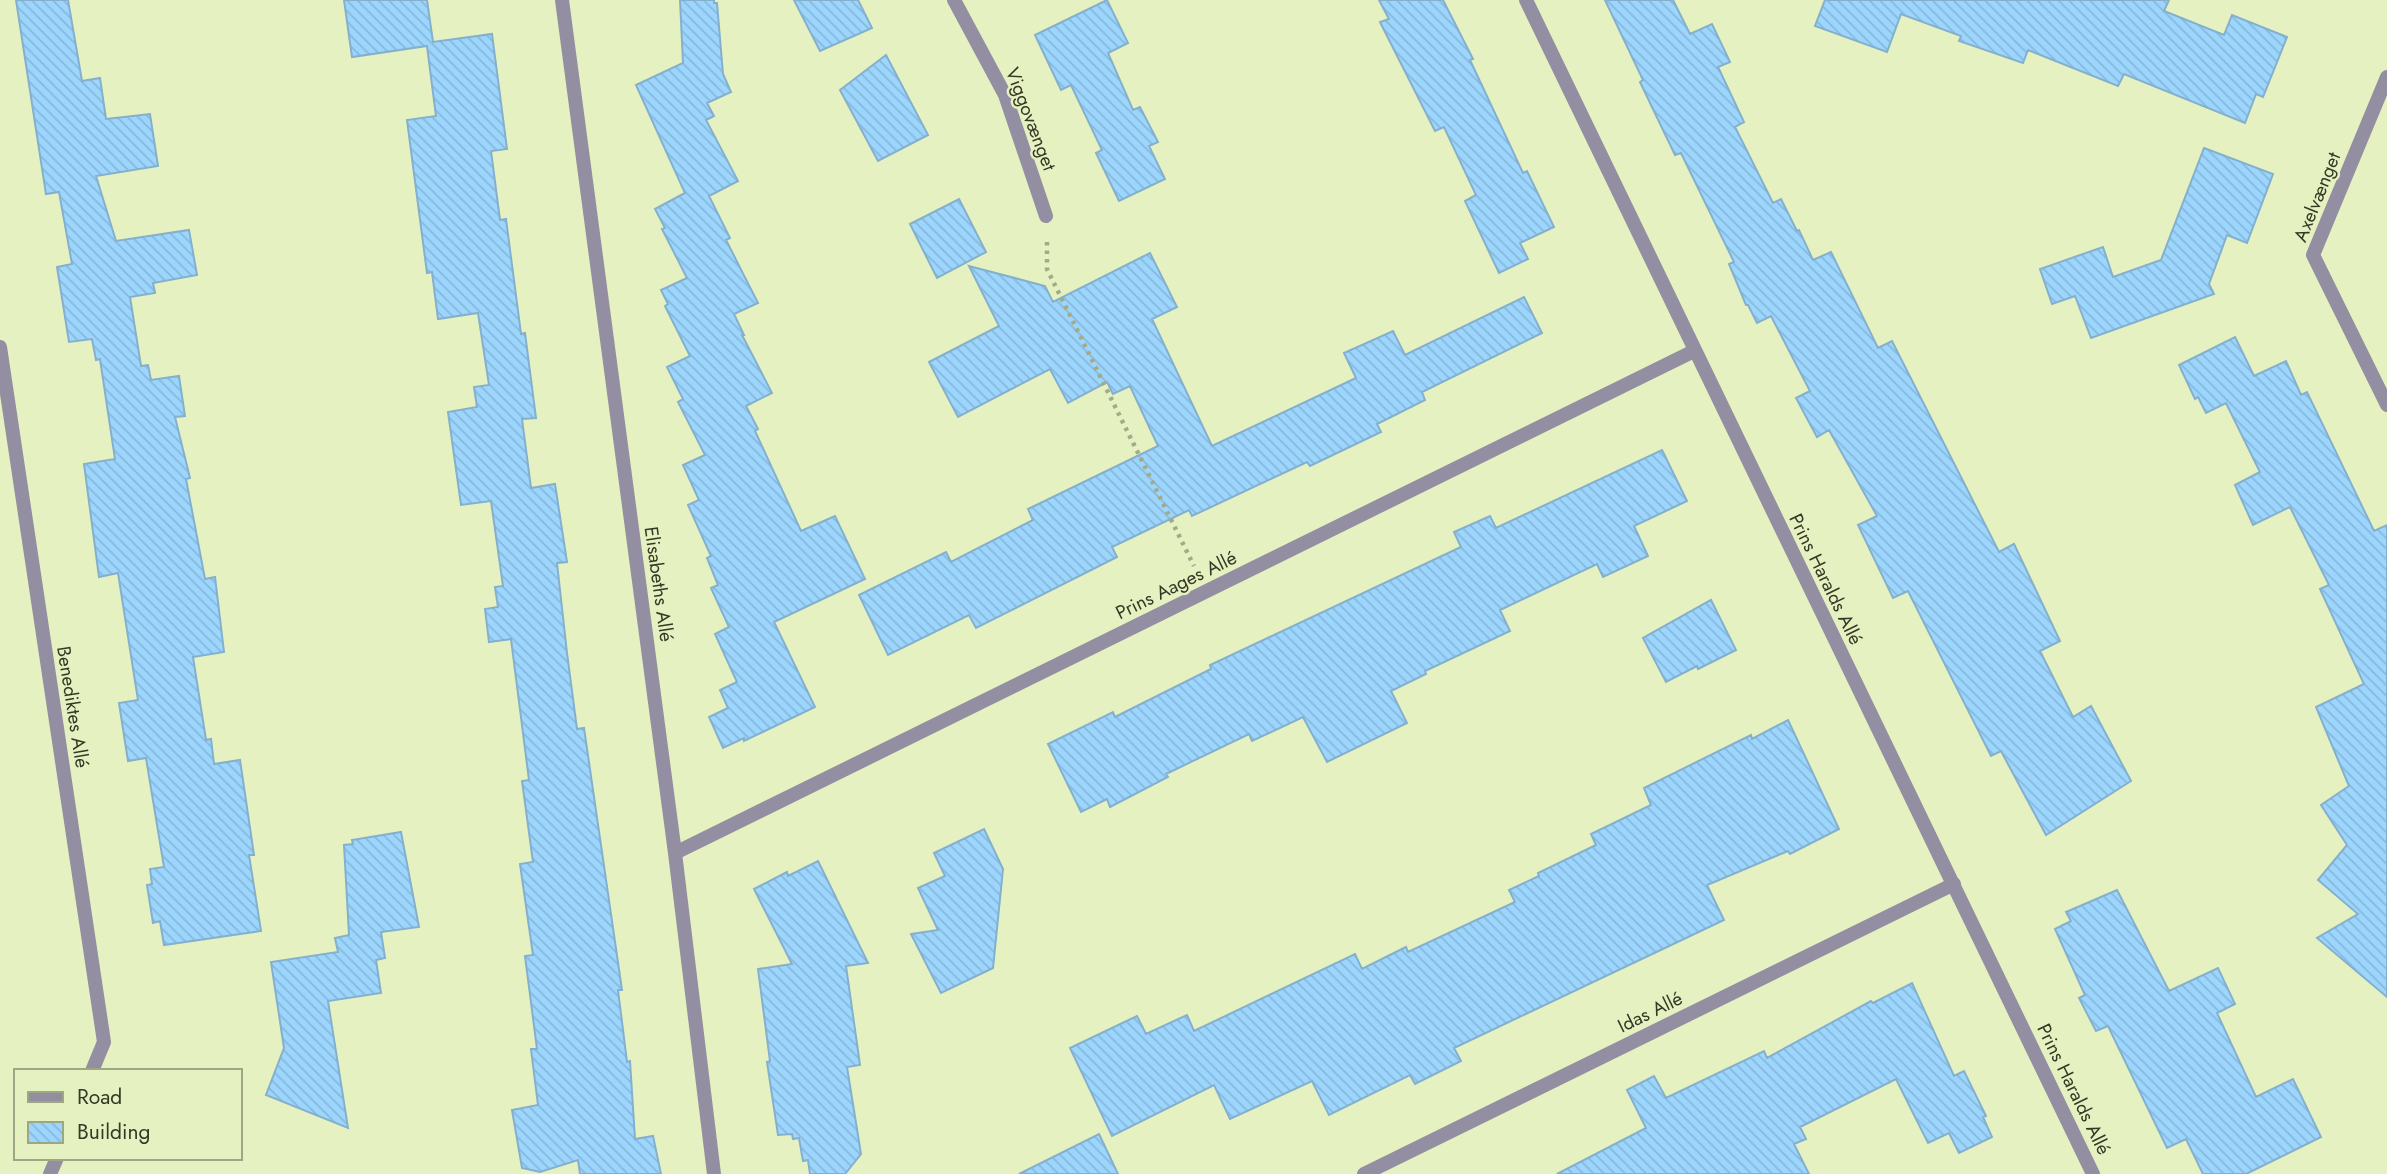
<svg xmlns="http://www.w3.org/2000/svg" width="2387" height="1174" font-family="Jost,sans-serif">
<defs>
<pattern id="building-back-hatch" width="6" height="6" patternUnits="userSpaceOnUse" patternTransform="scale(1.75)"><rect width="6" height="6" fill="#9cd6fe"/><path d="M-1 5l2 2M0 0l6 6M5-1l2 2" fill="none" stroke="#87b8da"/></pattern>
</defs>
<rect width="100%" height="100%" fill="#e5f1c1"/>
<!-- building -->
<path fill="url(#building-back-hatch)" stroke="#84b0cd" stroke-width="2" d="M 16,0 L 68,0 L 82,81 L 100,78 L 106,119 L 150,114 L 158,166 L 96,176 L 116,241 L 189,230 L 197,275 L 153,283 L 155,293 L 130,297 L 141,366 L 148,365 L 151,380 L 179,376 L 185,416 L 175,417 L 190,478 L 186,479 L 205,579 L 215,577 L 224,652 L 193,657 L 206,740 L 211,739 L 214,764 L 240,760 L 254,855 L 249,855 L 261,931 L 164,945 L 160,921 L 153,923 L 147,885 L 152,884 L 150,869 L 164,867 L 146,758 L 128,761 L 119,703 L 138,700 L 118,573 L 99,577 L 84,464 L 115,459 L 100,359 L 96,360 L 92,339 L 69,342 L 57,267 L 72,264 L 59,192 L 46,194 Z
M 344,0 L 427,0 L 433,42 L 492,34 L 507,149 L 491,151 L 500,220 L 506,219 L 521,334 L 525,333 L 536,418 L 522,419 L 531,488 L 555,484 L 567,562 L 557,563 L 567,653 L 577,729 L 584,728 L 622,990 L 618,990 L 627,1062 L 630,1061 L 635,1139 L 653,1136 L 661,1174 L 580,1174 L 578,1160 L 540,1172 L 522,1168 L 512,1110 L 538,1105 L 531,1049 L 537,1049 L 525,956 L 533,955 L 520,864 L 533,862 L 522,781 L 529,780 L 511,639 L 489,642 L 485,609 L 498,607 L 495,587 L 503,586 L 491,501 L 461,505 L 448,412 L 477,407 L 474,387 L 489,385 L 478,313 L 438,319 L 432,272 L 427,273 L 407,120 L 436,116 L 427,46 L 352,57 Z
M 680,0 L 714,0 L 714,3 L 717,3 L 723,74 L 731,92 L 707,103 L 714,116 L 706,120 L 738,181 L 709,196 L 730,238 L 726,240 L 758,303 L 734,314 L 744,335 L 742,335 L 772,393 L 746,406 L 758,429 L 755,431 L 801,531 L 835,516 L 865,579 L 774,622 L 815,707 L 744,741 L 744,738 L 723,748 L 709,717 L 728,708 L 720,690 L 737,682 L 715,634 L 729,627 L 711,588 L 718,585 L 707,558 L 711,556 L 688,505 L 699,500 L 683,465 L 705,455 L 678,402 L 683,399 L 667,367 L 690,356 L 665,306 L 668,304 L 661,290 L 687,278 L 662,229 L 665,228 L 655,209 L 685,193 L 636,85 L 683,63 Z
M 794,0 L 858,0 L 872,28 L 820,51 Z
M 1107,0 L 1128,43 L 1108,53 L 1133,110 L 1140,107 L 1158,142 L 1149,146 L 1165,179 L 1119,201 L 1096,153 L 1102,150 L 1071,85 L 1061,90 L 1035,35 Z
M 1379,0 L 1443,0 L 1473,59 L 1470,60 L 1523,173 L 1527,171 L 1554,227 L 1520,243 L 1528,259 L 1499,273 L 1465,201 L 1476,195 L 1444,127 L 1435,131 L 1380,22 L 1389,19 Z
M 1605,0 L 1673,0 L 1690,34 L 1712,24 L 1730,62 L 1718,67 L 1744,122 L 1735,127 L 1773,203 L 1781,199 L 1797,231 L 1799,230 L 1813,260 L 1831,252 L 1878,348 L 1892,341 L 1999,552 L 2014,544 L 2060,641 L 2040,651 L 2073,717 L 2091,706 L 2131,781 L 2046,835 L 2001,751 L 1991,756 L 1908,591 L 1893,598 L 1858,525 L 1877,516 L 1829,430 L 1817,437 L 1796,398 L 1810,391 L 1771,316 L 1757,323 L 1748,305 L 1746,305 L 1729,264 L 1734,262 L 1681,153 L 1675,155 L 1640,82 L 1643,80 Z
M 1825,0 L 2169,0 L 2164,11 L 2224,35 L 2232,15 L 2287,37 L 2263,97 L 2256,94 L 2245,123 L 2124,74 L 2118,86 L 2028,50 L 2023,63 L 1959,41 L 1961,36 L 1901,14 L 1887,52 L 1815,26 Z
M 886,55 L 928,135 L 878,161 L 840,90 Z
M 2204,148 L 2273,174 L 2247,243 L 2227,235 L 2209,284 L 2214,294 L 2091,338 L 2075,296 L 2052,304 L 2040,269 L 2103,247 L 2113,277 L 2161,260 Z
M 959,199 L 986,252 L 937,278 L 910,224 Z
M 1150,253 L 1177,307 L 1152,319 L 1212,446 L 1356,378 L 1344,353 L 1393,331 L 1405,355 L 1524,297 L 1542,333 L 1422,392 L 1425,400 L 1377,424 L 1381,432 L 1310,466 L 1307,462 L 1192,516 L 1189,510 L 1112,547 L 1117,557 L 976,628 L 969,615 L 888,655 L 859,595 L 946,552 L 951,562 L 1033,520 L 1028,509 L 1158,446 L 1130,386 L 1113,394 L 1107,382 L 1068,403 L 1050,369 L 958,417 L 929,362 L 999,326 L 969,266 L 1045,286 L 1053,302 Z
M 2235,337 L 2254,376 L 2286,361 L 2301,395 L 2307,392 L 2374,531 L 2387,525 L 2387,997 L 2317,938 L 2358,914 L 2318,880 L 2347,845 L 2321,805 L 2349,786 L 2316,707 L 2364,684 L 2320,589 L 2329,585 L 2290,507 L 2253,525 L 2235,485 L 2260,472 L 2226,403 L 2206,413 L 2198,397 L 2195,399 L 2179,365 Z
M 1662,450 L 1687,501 L 1634,526 L 1648,556 L 1603,577 L 1597,564 L 1500,610 L 1510,631 L 1425,671 L 1426,674 L 1391,691 L 1407,723 L 1327,762 L 1303,717 L 1252,741 L 1249,734 L 1166,774 L 1168,777 L 1110,807 L 1107,799 L 1081,812 L 1048,744 L 1113,712 L 1115,717 L 1211,669 L 1210,665 L 1461,547 L 1454,532 L 1490,516 L 1496,528 Z
M 1711,600 L 1736,650 L 1698,669 L 1697,666 L 1666,682 L 1643,638 Z
M 1788,720 L 1839,829 L 1790,854 L 1788,851 L 1707,885 L 1724,920 L 1454,1048 L 1461,1061 L 1415,1084 L 1410,1075 L 1329,1115 L 1312,1081 L 1230,1119 L 1214,1085 L 1112,1136 L 1070,1048 L 1137,1016 L 1146,1034 L 1187,1015 L 1194,1031 L 1355,954 L 1362,969 L 1406,947 L 1408,952 L 1515,902 L 1509,890 L 1539,876 L 1538,873 L 1596,845 L 1591,834 L 1651,805 L 1644,788 L 1751,735 L 1752,739 Z
M 984,829 L 1003,869 L 993,968 L 941,993 L 911,934 L 938,930 L 918,888 L 945,876 L 934,853 Z
M 401,832 L 419,927 L 381,932 L 385,958 L 376,960 L 381,993 L 328,1001 L 348,1128 L 266,1095 L 284,1048 L 271,962 L 338,952 L 335,938 L 349,935 L 344,845 L 353,844 L 352,840 Z
M 818,861 L 868,963 L 846,966 L 860,1065 L 847,1067 L 861,1154 L 845,1174 L 810,1174 L 808,1160 L 803,1161 L 799,1138 L 793,1139 L 792,1134 L 778,1135 L 767,1062 L 770,1061 L 758,969 L 792,964 L 754,889 L 787,872 L 788,876 Z
M 2117,890 L 2169,991 L 2218,968 L 2235,1004 L 2217,1013 L 2256,1097 L 2293,1079 L 2321,1137 L 2246,1174 L 2203,1174 L 2186,1139 L 2167,1148 L 2108,1026 L 2096,1031 L 2079,998 L 2085,995 L 2055,929 L 2071,921 L 2066,912 Z
M 1912,983 L 1954,1076 L 1964,1071 L 1986,1116 L 1983,1117 L 1992,1137 L 1959,1153 L 1949,1133 L 1928,1143 L 1896,1079 L 1800,1127 L 1806,1139 L 1794,1144 L 1809,1174 L 1557,1174 L 1646,1128 L 1627,1090 L 1654,1076 L 1666,1098 L 1764,1051 L 1767,1058 L 1871,1001 L 1873,1003 Z
M 1099,1134 L 1118,1174 L 1019,1174 Z"/>
<g fill="none" stroke-linecap="round" stroke-linejoin="round">
<!-- path -->
<path stroke="#a2ab86" stroke-width="4.5" stroke-dasharray="3.5 5" stroke-linecap="butt" d="M 1047,242 L 1047,269 L 1194,566"/>
<!-- street -->
<path stroke="#938ea1" stroke-width="14" d="M 562,0 L 675,853 L 714,1174
M 954,0 L 1005,95 L 1046,216
M 1526,0 L 2093,1174
M 2387,77 L 2313,255 L 2387,405
M 0,347 L 104,1042 L 92,1071
M 675,853 L 1694,351
M 50,1174 L 57,1158
M 1364,1174 L 1954,884"/>
</g>
<g text-anchor="middle" dominant-baseline="central" stroke-width="5" stroke-linejoin="round" paint-order="stroke">
<!-- street labels -->
<g font-size="19" fill="#343825" stroke="#e5f1c1">
<text transform="translate(1031 119) rotate(69)">Viggovænget</text>
<text transform="translate(2317 197) rotate(-68)">Axelvænget</text>
<text transform="translate(1826 579) rotate(64)">Prins Haralds Allé</text>
<text transform="translate(659 584) rotate(82)">Elisabeths Allé</text>
<text transform="translate(1176 585) rotate(-26)">Prins Aages Allé</text>
<text transform="translate(73 707) rotate(81)">Benediktes Allé</text>
<text transform="translate(1650 1012) rotate(-26)">Idas Allé</text>
<text transform="translate(2074 1089) rotate(64)">Prins Haralds Allé</text>
</g>
</g>
<!-- legend -->
<rect x="14" y="1069" width="228" height="91" fill="#e5f1c1" stroke="#9ea783" stroke-width="2"/>
<rect x="28" y="1092" width="35" height="10" fill="#938ea1" stroke="#9ea783" stroke-width="2"/>
<text x="77" y="1104" font-size="21" fill="#343825">Road</text>
<rect x="28" y="1122" width="35" height="21" fill="url(#building-back-hatch)" stroke="#9ea783" stroke-width="2"/>
<text x="77" y="1139" font-size="21" fill="#343825">Building</text>
</svg>
